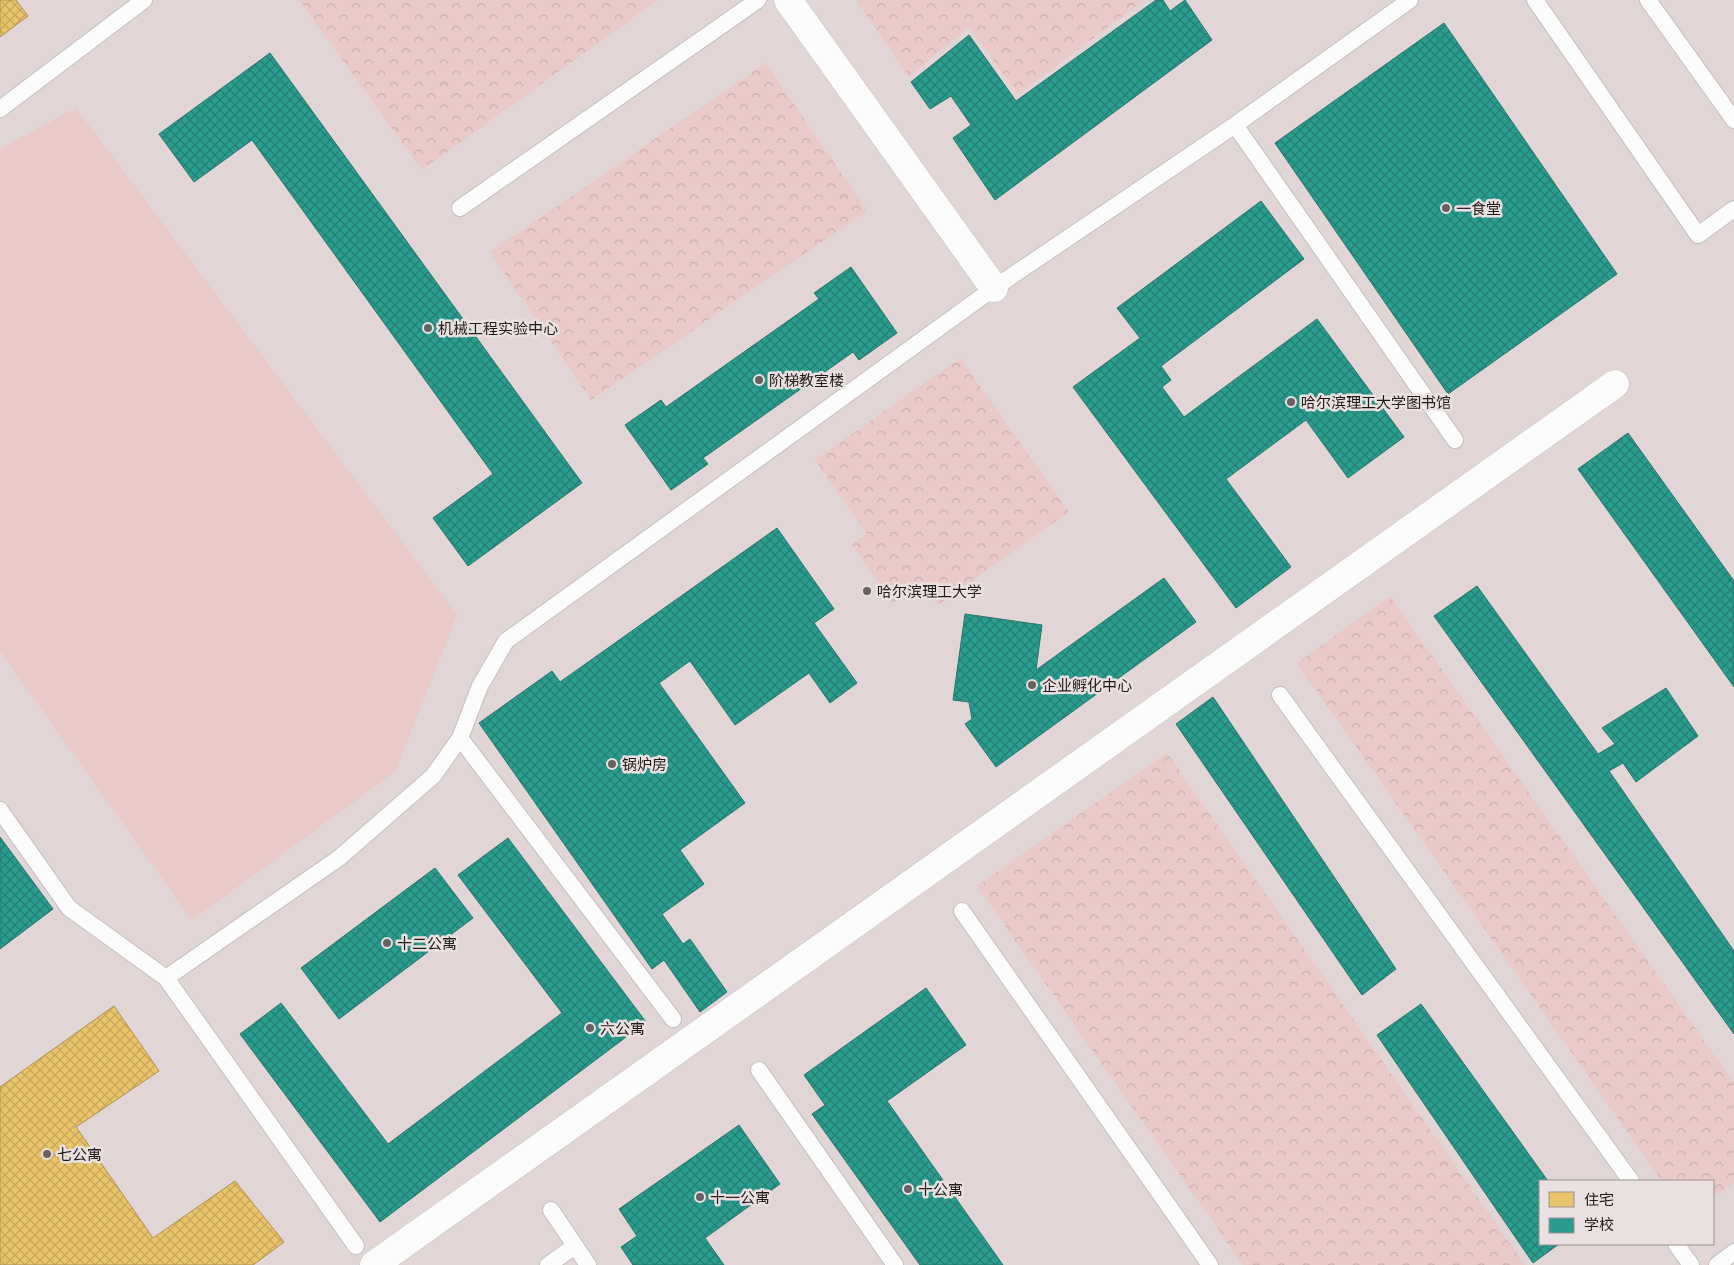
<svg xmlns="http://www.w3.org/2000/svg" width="1734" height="1265" font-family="'Space Grotesk','Noto Sans SC',sans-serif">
<defs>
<pattern id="forest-crowns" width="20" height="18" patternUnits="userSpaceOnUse" patternTransform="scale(1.25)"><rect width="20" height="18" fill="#eacac9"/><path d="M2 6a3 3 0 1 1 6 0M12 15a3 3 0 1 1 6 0" fill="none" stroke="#c8adac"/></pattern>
<pattern id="homes-cross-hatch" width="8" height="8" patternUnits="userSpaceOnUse" patternTransform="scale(1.25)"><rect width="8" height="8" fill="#e9c46a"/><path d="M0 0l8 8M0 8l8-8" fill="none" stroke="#c7a85b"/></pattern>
<pattern id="schools-cross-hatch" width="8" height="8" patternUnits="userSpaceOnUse" patternTransform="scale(1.25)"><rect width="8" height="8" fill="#2a9d8f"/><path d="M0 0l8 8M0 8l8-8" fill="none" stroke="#237f74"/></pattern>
</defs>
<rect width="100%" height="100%" fill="#e8e3e3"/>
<!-- built -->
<path fill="#e2d5d5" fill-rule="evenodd" d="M 0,0 L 1734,0 L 1734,1265 L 0,1265 ZM 1540,1181 L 1713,1181 L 1713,1244 L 1540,1244 Z"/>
<!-- forest -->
<path fill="url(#forest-crowns)" d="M 299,0 L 658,0 L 422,170 Z
M 856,0 L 1144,0 L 1018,95 L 969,27 L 909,77 Z
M 766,63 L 867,211 L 591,400 L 490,252 Z
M 960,358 L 1069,512 L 938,605 L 921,582 L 893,603 L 852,545 L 867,534 L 815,460 Z
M 1390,596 L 1734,1083 L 1734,1183 L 1713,1198 L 1713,1181 L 1662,1181 L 1297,663 Z
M 1167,753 L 1525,1265 L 1243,1265 L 977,886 Z"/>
<!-- garden -->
<path fill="#eacac9" d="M 76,108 L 457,615 L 395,772 L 192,920 L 0,651 L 0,149 Z"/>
<!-- homes -->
<path fill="url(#homes-cross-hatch)" stroke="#ac9152" d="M 0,0 L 16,0 L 28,16 L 0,37 Z
M 114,1006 L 159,1071 L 76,1127 L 153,1238 L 235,1181 L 284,1242 L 253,1265 L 0,1265 L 0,1087 Z"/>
<!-- schools -->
<path fill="url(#schools-cross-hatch)" stroke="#27766c" d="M 1156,0 L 1163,0 L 1170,11 L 1185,0 L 1212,40 L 995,200 L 953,138 L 971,125 L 951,96 L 930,109 L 911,82 L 969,35 L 1016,101 Z
M 1444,23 L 1617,274 L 1448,394 L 1275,143 Z
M 270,53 L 582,483 L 468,566 L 433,518 L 493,474 L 252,140 L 194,182 L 159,134 Z
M 1261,201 L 1304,259 L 1161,366 L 1171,380 L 1162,387 L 1184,417 L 1317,319 L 1404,437 L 1348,478 L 1306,420 L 1226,479 L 1291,567 L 1236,608 L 1073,387 L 1140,338 L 1117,308 Z
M 851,267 L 897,333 L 859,360 L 853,352 L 703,458 L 708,464 L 671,490 L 625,425 L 661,400 L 666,407 L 819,299 L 814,293 Z
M 1628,433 L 1734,581 L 1734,687 L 1578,469 Z
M 777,528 L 834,609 L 814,623 L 857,683 L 830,703 L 809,673 L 735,725 L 690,661 L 659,683 L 745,803 L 680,850 L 704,884 L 662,914 L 683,944 L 690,939 L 727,992 L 700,1012 L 664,960 L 652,969 L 479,723 L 552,671 L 560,682 Z
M 1164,578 L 1196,622 L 996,767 L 965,724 L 972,719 L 969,702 L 953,700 L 965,614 L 1042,625 L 1036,670 Z
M 1477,586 L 1598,754 L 1615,744 L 1602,728 L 1666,688 L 1698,736 L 1636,782 L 1623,763 L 1609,771 L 1734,951 L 1734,1034 L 1434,616 Z
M 1213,697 L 1396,969 L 1362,995 L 1176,724 Z
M 0,837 L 53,909 L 0,949 Z
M 508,838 L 646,1022 L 380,1222 L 240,1034 L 281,1003 L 388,1144 L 562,1013 L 458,875 Z
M 435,868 L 473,918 L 339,1019 L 301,968 Z
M 926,988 L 966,1045 L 887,1101 L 1003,1265 L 920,1265 L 812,1114 L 825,1105 L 804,1075 Z
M 1421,1004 L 1548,1181 L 1540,1181 L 1540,1244 L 1559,1244 L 1533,1263 L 1377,1035 Z
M 739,1125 L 780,1184 L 705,1238 L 724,1265 L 633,1265 L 621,1247 L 637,1236 L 619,1209 Z"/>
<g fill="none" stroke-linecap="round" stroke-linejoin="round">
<defs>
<path id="service" d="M 1535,0 L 1698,235 L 1734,209
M 1648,0 L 1734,120
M 0,109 L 144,0
M 1235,125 L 1455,440
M 460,208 L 758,0
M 1280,695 L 1631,1181
M 460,738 L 673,1019
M 0,810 L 69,908 L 166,978
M 962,911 L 1210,1265
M 759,1070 L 895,1265
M 551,1210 L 588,1265
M 1676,1244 L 1691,1265
M 356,1246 L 166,978 L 339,858 L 433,776 L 460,738 L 480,686 L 506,641 L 994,288 L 1235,125 L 1410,0
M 548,1265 L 575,1246
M 1717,1265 L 1734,1252"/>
<path id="minor" d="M 788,0 L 994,288
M 374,1265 L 1615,384"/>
</defs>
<!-- service casing -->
<use href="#service" stroke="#c4c0c0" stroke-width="18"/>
<!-- minor casing -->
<use href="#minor" stroke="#c4c0c0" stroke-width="29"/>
<!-- service -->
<use href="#service" stroke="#fcfbfb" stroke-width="16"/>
<!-- minor -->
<use href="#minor" stroke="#fcfbfb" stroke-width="28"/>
</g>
<!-- markers -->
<g fill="#656161" stroke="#ebe0e0" stroke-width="2">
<circle cx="1446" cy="208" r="5"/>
<circle cx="428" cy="328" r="5"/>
<circle cx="759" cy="380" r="5"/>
<circle cx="1291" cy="402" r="5"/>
<circle cx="867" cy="591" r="5"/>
<circle cx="1032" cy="685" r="5"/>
<circle cx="612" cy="764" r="5"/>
<circle cx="387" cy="943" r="5"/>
<circle cx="590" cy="1028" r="5"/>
<circle cx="47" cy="1154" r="5"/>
<circle cx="908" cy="1189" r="5"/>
<circle cx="700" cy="1197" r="5"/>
</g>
<g text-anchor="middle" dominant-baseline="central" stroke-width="5" stroke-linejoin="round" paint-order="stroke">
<!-- poi labels -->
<g font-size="15" fill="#1f1b1b" stroke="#ebe0e0" text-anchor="start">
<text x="1456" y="208">一食堂</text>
<text x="438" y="328">机械工程实验中心</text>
<text x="769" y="380">阶梯教室楼</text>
<text x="1301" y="402">哈尔滨理工大学图书馆</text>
<text x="877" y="591">哈尔滨理工大学</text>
<text x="1042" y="685">企业孵化中心</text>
<text x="622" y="764">锅炉房</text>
<text x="397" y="943">十二公寓</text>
<text x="600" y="1028">六公寓</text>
<text x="57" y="1154">七公寓</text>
<text x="918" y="1189">十公寓</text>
<text x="710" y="1197">十一公寓</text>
</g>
</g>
<!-- legend -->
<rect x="1539" y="1180" width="175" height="65" fill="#ebe0e0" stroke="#999191"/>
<rect x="1549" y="1192" width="25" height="15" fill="#e9c46a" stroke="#999191"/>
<text x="1584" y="1205" font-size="15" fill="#1f1b1b">住宅</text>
<rect x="1549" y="1218" width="25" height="15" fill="#2a9d8f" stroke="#999191"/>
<text x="1584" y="1230" font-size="15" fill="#1f1b1b">学校</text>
</svg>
